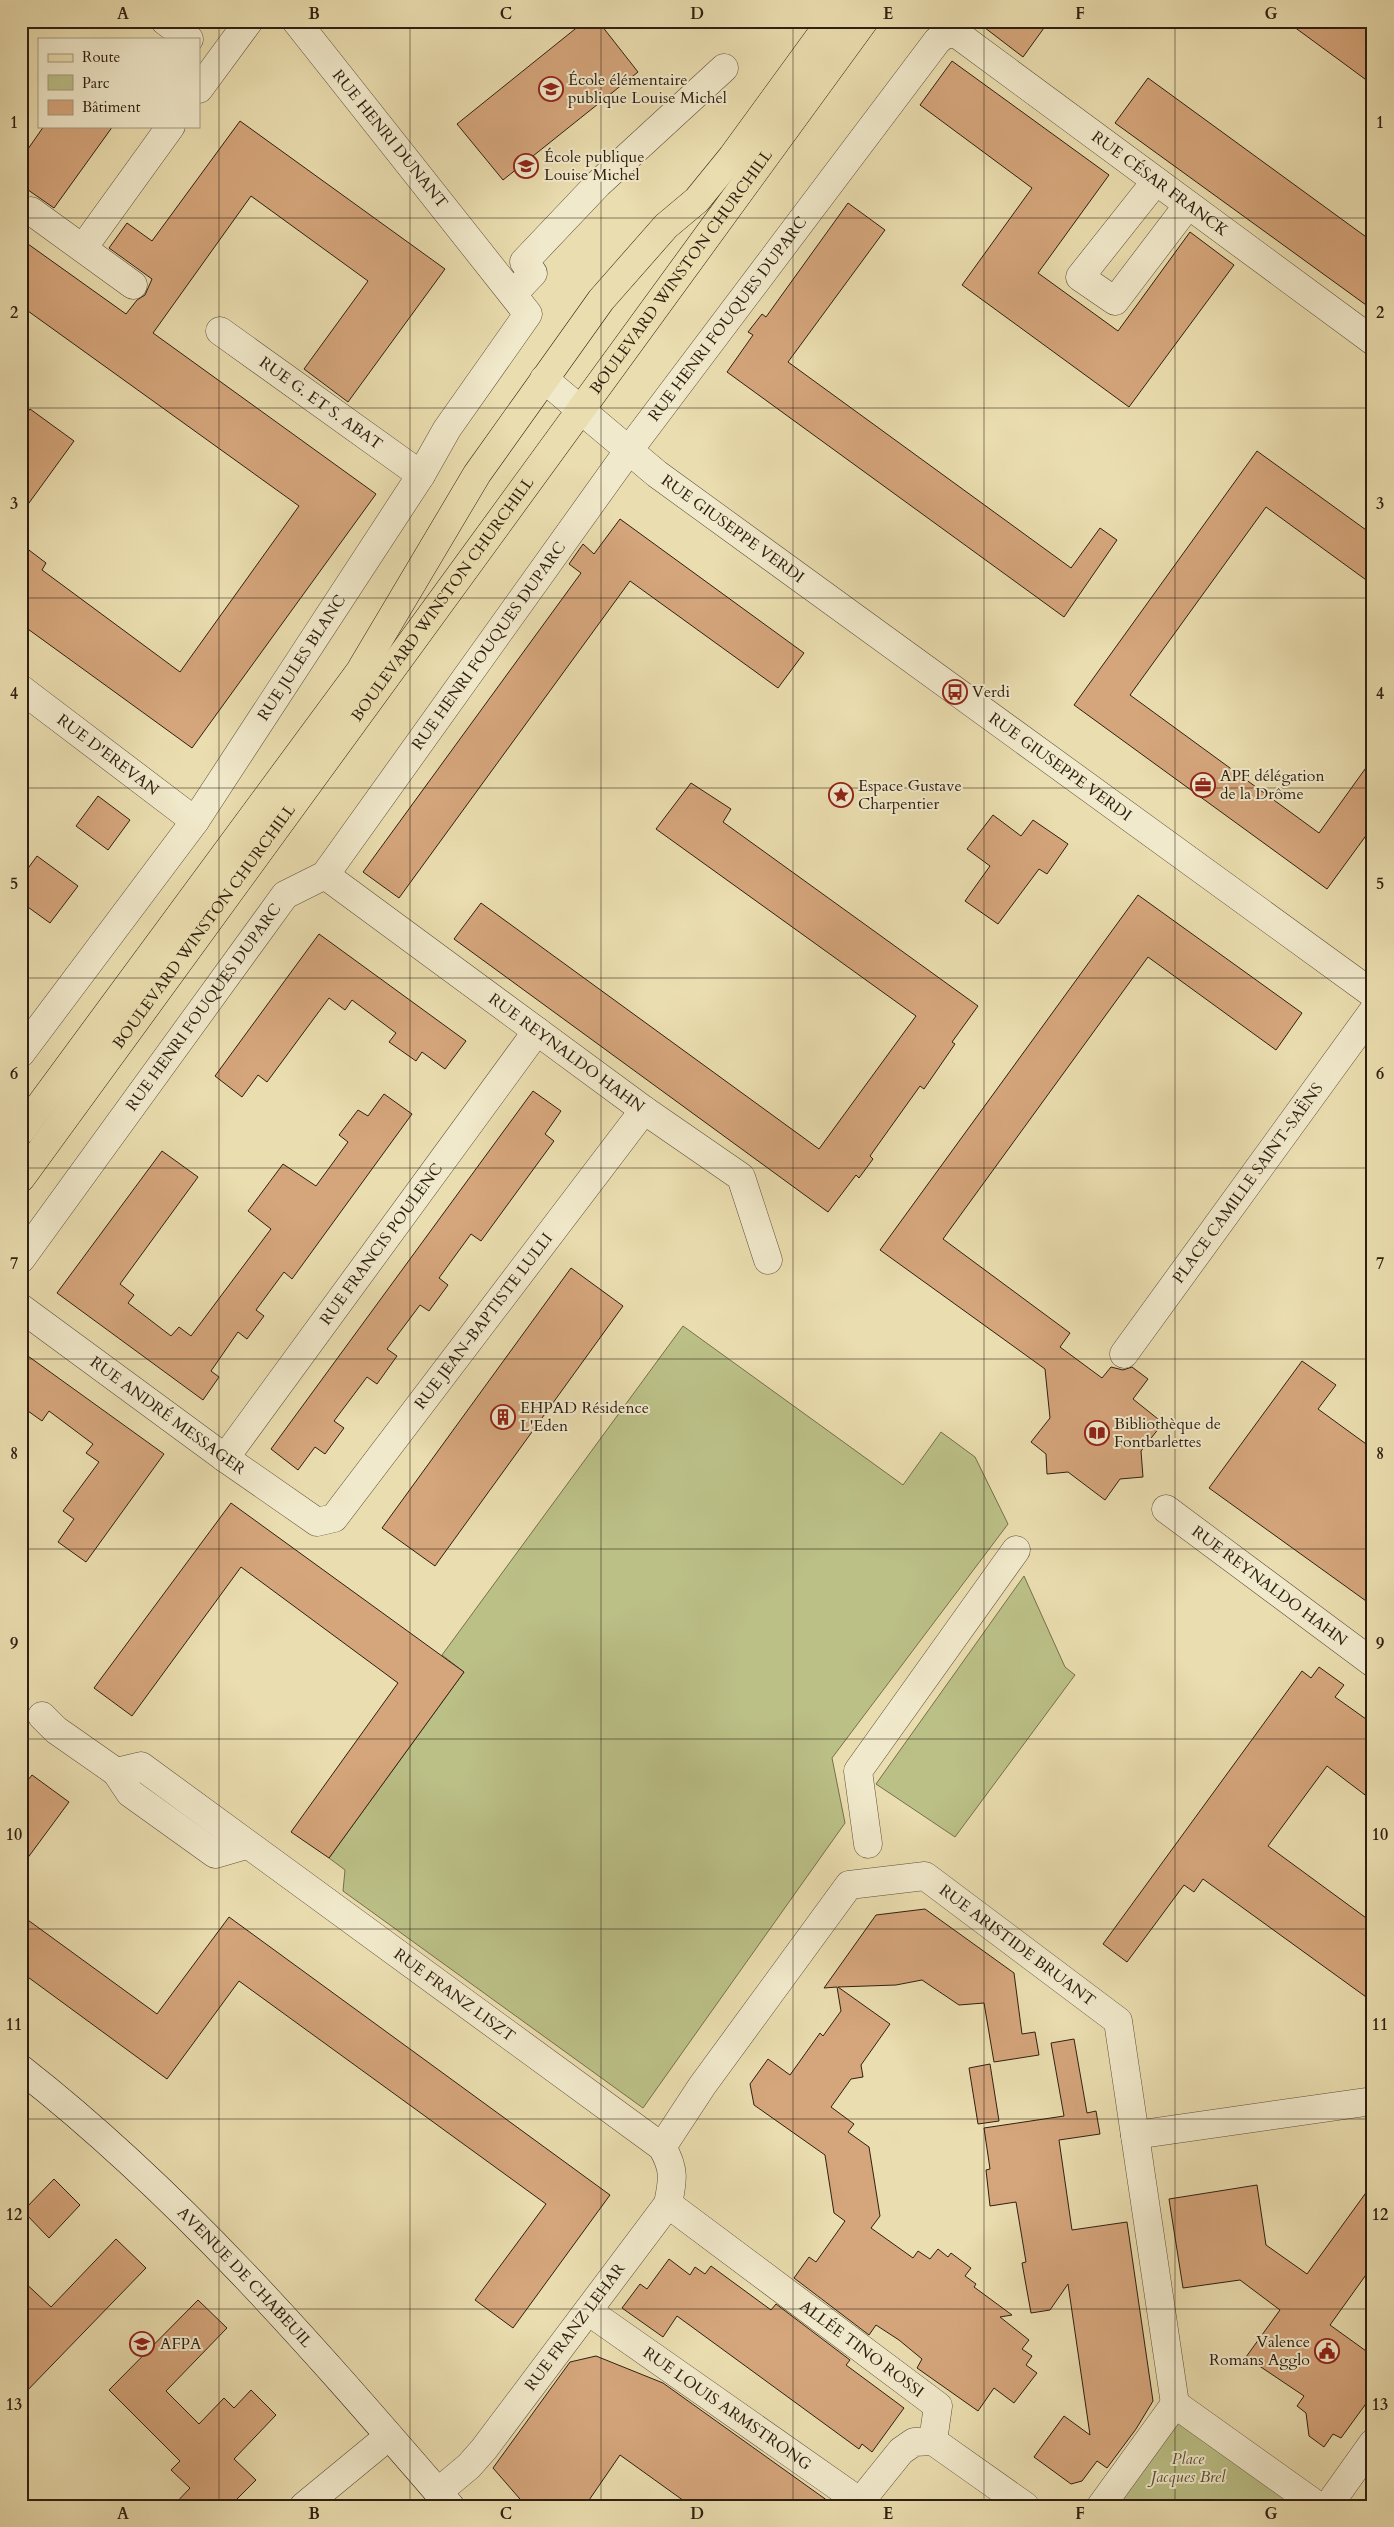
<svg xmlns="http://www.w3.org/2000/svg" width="1394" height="2527" font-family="Cardo,serif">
<rect width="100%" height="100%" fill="#eaddaf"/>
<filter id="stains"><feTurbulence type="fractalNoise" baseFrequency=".004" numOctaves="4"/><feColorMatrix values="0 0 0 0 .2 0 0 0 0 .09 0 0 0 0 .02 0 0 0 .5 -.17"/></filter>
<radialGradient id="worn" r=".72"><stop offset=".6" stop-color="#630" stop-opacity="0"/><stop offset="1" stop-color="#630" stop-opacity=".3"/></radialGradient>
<!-- green -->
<path fill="#bbc087" stroke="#75704c" d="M 683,1326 L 903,1485 L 941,1432 L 975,1457 L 1008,1524 L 832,1758 L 845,1823 L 643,2108 L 343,1891 L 345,1870 L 329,1858 L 464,1672 L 442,1655 Z
M 1024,1576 L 1065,1667 L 1075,1675 L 955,1837 L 876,1784 Z
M 1181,2417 L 1296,2506 L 1115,2506 Z"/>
<!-- building -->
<path fill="#d5a57b" stroke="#2f2012" d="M 585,21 L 598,21 L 638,72 L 503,180 L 457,124 Z
M 976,21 L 1049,21 L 1023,57 Z
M 1286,21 L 1373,21 L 1373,85 L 1346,65 Z
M 952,61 L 1109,175 L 1038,273 L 1118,331 L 1190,232 L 1234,265 L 1129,407 L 962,285 L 1032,188 L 920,105 Z
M 1148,78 L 1373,242 L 1373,310 L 1115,123 Z
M 240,121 L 445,269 L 348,402 L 304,369 L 368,281 L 251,196 L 153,333 L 376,494 L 192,748 L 21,624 L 21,544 L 46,563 L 42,570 L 180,672 L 299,506 L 21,306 L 21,239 L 126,314 L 137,300 L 145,295 L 152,279 L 109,248 L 127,223 L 152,241 Z
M 44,126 L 113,126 L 54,208 L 21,185 L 21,159 Z
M 848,203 L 885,230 L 788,362 L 1071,568 L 1100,528 L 1117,540 L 1064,617 L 727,372 L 753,335 L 748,332 L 762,314 L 766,317 Z
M 30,409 L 74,441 L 21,514 L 21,421 Z
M 1257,451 L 1373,535 L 1373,585 L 1266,507 L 1130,695 L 1319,833 L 1373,758 L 1373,826 L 1327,889 L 1074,705 Z
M 620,519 L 804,653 L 778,688 L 630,581 L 399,898 L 363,872 L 581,573 L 569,564 L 583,544 L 594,554 Z
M 691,783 L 731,809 L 723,822 L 978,1006 L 952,1042 L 955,1044 L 924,1089 L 920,1086 L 870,1156 L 873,1159 L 859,1178 L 856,1175 L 828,1212 L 454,939 L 481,903 L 819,1149 L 916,1016 L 656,829 Z
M 98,796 L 130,820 L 108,850 L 76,826 Z
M 993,815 L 1021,836 L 1033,820 L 1068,844 L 1047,874 L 1039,869 L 998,924 L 965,901 L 990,866 L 967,849 Z
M 37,856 L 78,886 L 50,923 L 21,902 L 21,878 Z
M 1138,895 L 1302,1013 L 1276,1050 L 1148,957 L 943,1239 L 1070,1333 L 1060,1347 L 1102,1378 L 1111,1367 L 1123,1370 L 1132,1367 L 1148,1379 L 1133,1399 L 1163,1423 L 1141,1451 L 1143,1477 L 1120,1479 L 1105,1500 L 1068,1472 L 1047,1474 L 1046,1454 L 1031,1442 L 1050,1418 L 1045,1369 L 880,1250 Z
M 319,934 L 466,1041 L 445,1069 L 422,1052 L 416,1061 L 389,1042 L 396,1033 L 352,1000 L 345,1010 L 329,998 L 267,1082 L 258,1075 L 242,1097 L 215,1076 Z
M 533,1091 L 561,1111 L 545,1134 L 554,1141 L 481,1241 L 471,1234 L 439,1278 L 448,1285 L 429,1311 L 420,1305 L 387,1349 L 397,1356 L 377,1384 L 367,1377 L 334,1421 L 344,1428 L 325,1454 L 315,1447 L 298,1470 L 271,1449 Z
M 384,1094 L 412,1114 L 292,1279 L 284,1272 L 256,1310 L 264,1316 L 247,1339 L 238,1332 L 211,1371 L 219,1377 L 203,1400 L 57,1293 L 162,1151 L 198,1177 L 120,1284 L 134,1295 L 128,1303 L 171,1336 L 179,1327 L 191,1336 L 271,1229 L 248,1211 L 283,1164 L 316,1186 L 348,1142 L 339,1135 L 358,1110 L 368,1116 Z
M 571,1268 L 623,1306 L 435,1566 L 382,1528 Z
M 21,1351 L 164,1454 L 86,1562 L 58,1542 L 74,1519 L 63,1511 L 99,1462 L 86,1453 L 93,1444 L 49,1411 L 42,1421 L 21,1406 Z
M 1302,1361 L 1336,1385 L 1318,1409 L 1373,1449 L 1373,1606 L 1209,1488 Z
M 231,1503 L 464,1672 L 329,1858 L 291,1832 L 398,1683 L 241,1567 L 132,1716 L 94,1688 Z
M 1319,1667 L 1344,1685 L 1335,1697 L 1373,1724 L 1373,1801 L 1327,1766 L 1268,1846 L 1373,1923 L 1373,2002 L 1203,1879 L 1194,1892 L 1184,1885 L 1127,1962 L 1103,1944 L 1302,1671 L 1311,1678 Z
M 32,1775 L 69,1802 L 21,1867 L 21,1789 Z
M 925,1909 L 1014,1973 L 1022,2034 L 1035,2032 L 1039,2055 L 994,2062 L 984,2003 L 959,2005 L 922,1980 L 896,1985 L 838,1987 L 890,2024 L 861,2065 L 863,2077 L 851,2079 L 831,2107 L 854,2124 L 848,2132 L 869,2147 L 880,2216 L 871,2228 L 913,2258 L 918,2251 L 930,2259 L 938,2249 L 948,2257 L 951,2253 L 971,2268 L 965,2276 L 976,2284 L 974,2287 L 1012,2315 L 1000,2317 L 1029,2340 L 1022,2349 L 1032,2356 L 1026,2365 L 1037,2373 L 1014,2403 L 994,2388 L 978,2411 L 917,2368 L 922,2359 L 899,2340 L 876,2325 L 869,2335 L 794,2278 L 809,2257 L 816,2262 L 845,2221 L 834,2213 L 825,2155 L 754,2105 L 750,2084 L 768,2059 L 790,2075 L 820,2033 L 823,2036 L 841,2011 L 837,1987 L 824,1988 L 876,1915 Z
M 21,1915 L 157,2014 L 229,1917 L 610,2195 L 513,2328 L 475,2300 L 546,2204 L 239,1981 L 167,2079 L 21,1972 Z
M 1074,2039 L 1087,2113 L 1096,2111 L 1100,2134 L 1059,2140 L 1072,2230 L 1127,2222 L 1153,2401 L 1136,2429 L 1107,2468 L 1097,2461 L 1082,2481 L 1071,2484 L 1034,2457 L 1064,2416 L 1090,2435 L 1068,2284 L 1050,2310 L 1031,2313 L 1022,2263 L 1026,2262 L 1016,2202 L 990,2206 L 986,2170 L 990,2169 L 984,2128 L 1064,2116 L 1051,2043 Z
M 990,2064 L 999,2121 L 978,2124 L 969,2068 Z
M 54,2179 L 80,2205 L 49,2238 L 23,2211 Z
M 1373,2183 L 1373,2265 L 1330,2325 L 1373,2356 L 1373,2394 L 1341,2438 L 1333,2434 L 1324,2447 L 1309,2436 L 1306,2413 L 1297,2406 L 1304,2396 L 1246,2357 L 1280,2310 L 1240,2280 L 1183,2288 L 1169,2199 L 1257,2185 L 1266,2245 L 1307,2274 Z
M 116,2239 L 146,2268 L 21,2397 L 21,2279 L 51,2307 Z
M 669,2259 L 690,2275 L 695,2267 L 705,2274 L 711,2266 L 771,2310 L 776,2304 L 850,2360 L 846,2365 L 904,2408 L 872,2452 L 862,2444 L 859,2449 L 677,2316 L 663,2337 L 622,2308 L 640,2284 L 647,2289 Z
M 198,2300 L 227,2328 L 166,2391 L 199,2424 L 224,2398 L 234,2408 L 251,2390 L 276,2415 L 234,2459 L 256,2480 L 230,2506 L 173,2506 L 190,2488 L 171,2470 L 180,2461 L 109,2390 Z
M 596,2356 L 663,2383 L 835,2506 L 691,2506 L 620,2455 L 585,2506 L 526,2506 L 493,2468 L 570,2362 Z"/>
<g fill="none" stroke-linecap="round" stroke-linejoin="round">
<defs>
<g id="street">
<path d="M 165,21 L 189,39"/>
<path id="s1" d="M 945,34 L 957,34 L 1373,341"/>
<path d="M 199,89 L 249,21"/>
<path d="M 1156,181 L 1080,277 L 1115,301 L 1188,205"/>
<path d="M 31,211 L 133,285"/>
<path d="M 83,248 L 171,126"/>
<path d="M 513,294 L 533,273 L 524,262 L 598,184 L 724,68"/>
<path id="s2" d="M 220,331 L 421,475"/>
<path id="s3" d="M 544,379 L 657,474 L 1373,994"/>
<path id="s4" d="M 21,689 L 195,821"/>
<path id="s5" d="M 325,875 L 644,1110 L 741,1177 L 768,1260"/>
<path id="s6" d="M 21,1053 L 195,821 L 421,475 L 447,429 L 528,314 L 296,21"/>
<path id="s7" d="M 21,1259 L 285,895 L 325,875 L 629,450 L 937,41 L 945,34"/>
<path id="s8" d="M 21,1308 L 225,1458 L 317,1522 L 334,1518 L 644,1110"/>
<path id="s9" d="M 1124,1354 L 1373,1011"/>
<path id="s10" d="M 225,1458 L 537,1031"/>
<path id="s11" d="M 1166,1509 L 1373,1663"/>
<path d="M 42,1716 L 56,1730 L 116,1772 L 130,1793 L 215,1854 L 246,1845"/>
<path id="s12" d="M 116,1772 L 141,1766 L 662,2147 C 675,2169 673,2180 668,2204 L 484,2449 L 469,2466 L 438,2492"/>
<path d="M 868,1844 L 858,1771 L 1016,1550"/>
<path d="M 1135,2135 L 1373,2101"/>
<path id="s13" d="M 662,2147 L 702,2086 L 849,1885 L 925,1876 L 1118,2021 L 1175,2404"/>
<path id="s14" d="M 668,2204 L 938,2406 L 933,2441"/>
<path id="s15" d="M 588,2311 L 866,2506"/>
<path d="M 1175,2404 L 1318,2506"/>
<path d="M 933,2441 L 1025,2506"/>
<path d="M 860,2502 L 901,2451 L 914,2442 L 933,2441"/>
<path d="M 304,2506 L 389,2436"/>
<path d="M 1101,2506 L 1175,2404"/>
<path d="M 1328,2506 L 1373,2443"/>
</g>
<g id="secondary">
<path id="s16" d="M 21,2069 C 183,2196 316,2351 450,2506"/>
</g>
<g id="primary">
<path d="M 21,1131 L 360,671 L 477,474 L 601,300 L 666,226 L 697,200 L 732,157 L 831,21"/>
<path id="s17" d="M 21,1178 L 864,21"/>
</g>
</defs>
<!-- street casing -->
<use href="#street" stroke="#5e4f39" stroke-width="29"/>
<!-- secondary casing -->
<use href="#secondary" stroke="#2f2012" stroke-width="29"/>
<!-- primary casing -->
<use href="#primary" stroke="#2f2012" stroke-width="29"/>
<!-- street -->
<use href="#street" stroke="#f1e9cb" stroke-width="28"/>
<!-- secondary -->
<use href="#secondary" stroke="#f1e9cb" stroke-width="28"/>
<!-- primary -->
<use href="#primary" stroke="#eaddaf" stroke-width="28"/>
</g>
<!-- grid -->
<path fill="none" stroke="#2f2012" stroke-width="1" stroke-opacity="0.55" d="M 219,21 L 219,2506M 410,21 L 410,2506M 601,21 L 601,2506M 793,21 L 793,2506M 984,21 L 984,2506M 1175,21 L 1175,2506M 21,218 L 1373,218M 21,408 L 1373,408M 21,598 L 1373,598M 21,788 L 1373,788M 21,978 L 1373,978M 21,1168 L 1373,1168M 21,1359 L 1373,1359M 21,1549 L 1373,1549M 21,1739 L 1373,1739M 21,1929 L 1373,1929M 21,2119 L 1373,2119M 21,2309 L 1373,2309"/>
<!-- icons -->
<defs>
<symbol id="school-ring" viewBox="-11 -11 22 22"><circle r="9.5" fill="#f1e9cb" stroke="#8f2418" stroke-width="1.5"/><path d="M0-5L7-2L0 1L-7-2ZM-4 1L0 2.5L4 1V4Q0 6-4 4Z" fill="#8f2418"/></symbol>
<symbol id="bus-ring" viewBox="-11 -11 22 22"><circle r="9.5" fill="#f1e9cb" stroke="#8f2418" stroke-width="1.5"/><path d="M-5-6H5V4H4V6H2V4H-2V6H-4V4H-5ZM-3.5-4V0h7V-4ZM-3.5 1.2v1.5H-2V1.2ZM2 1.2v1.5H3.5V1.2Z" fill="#8f2418"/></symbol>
<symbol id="office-ring" viewBox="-11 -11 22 22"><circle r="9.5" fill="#f1e9cb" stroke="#8f2418" stroke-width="1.5"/><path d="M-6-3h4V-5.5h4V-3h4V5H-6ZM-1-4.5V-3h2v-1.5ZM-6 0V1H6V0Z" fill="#8f2418"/></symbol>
<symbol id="sight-ring" viewBox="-11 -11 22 22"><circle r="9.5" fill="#f1e9cb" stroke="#8f2418" stroke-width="1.5"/><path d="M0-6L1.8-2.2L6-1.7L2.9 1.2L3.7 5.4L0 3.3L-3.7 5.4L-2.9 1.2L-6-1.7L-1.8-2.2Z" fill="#8f2418"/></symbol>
<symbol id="building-ring" viewBox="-11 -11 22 22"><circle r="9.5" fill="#f1e9cb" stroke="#8f2418" stroke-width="1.5"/><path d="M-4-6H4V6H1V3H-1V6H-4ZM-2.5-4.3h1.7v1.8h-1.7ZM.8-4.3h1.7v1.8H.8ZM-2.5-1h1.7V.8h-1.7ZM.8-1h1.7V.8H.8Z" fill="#8f2418"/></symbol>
<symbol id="library-ring" viewBox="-11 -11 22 22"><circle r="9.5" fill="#f1e9cb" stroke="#8f2418" stroke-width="1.5"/><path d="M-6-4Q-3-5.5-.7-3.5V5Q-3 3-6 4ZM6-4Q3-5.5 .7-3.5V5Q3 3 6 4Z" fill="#8f2418"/></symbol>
<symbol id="civic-ring" viewBox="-11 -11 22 22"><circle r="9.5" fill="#f1e9cb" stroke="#8f2418" stroke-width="1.5"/><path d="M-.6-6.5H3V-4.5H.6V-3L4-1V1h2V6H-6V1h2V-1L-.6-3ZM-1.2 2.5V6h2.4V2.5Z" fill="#8f2418"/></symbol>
</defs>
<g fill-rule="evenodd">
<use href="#school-ring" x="537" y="75" width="28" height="28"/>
<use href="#school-ring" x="512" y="152" width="28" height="28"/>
<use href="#bus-ring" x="941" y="678" width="28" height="28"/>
<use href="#office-ring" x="1189" y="771" width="28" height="28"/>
<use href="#sight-ring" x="827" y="781" width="28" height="28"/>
<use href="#building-ring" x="489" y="1403" width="28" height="28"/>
<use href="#library-ring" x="1083" y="1419" width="28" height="28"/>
<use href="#school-ring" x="128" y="2330" width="28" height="28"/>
<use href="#civic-ring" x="1313" y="2337" width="28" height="28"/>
</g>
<g text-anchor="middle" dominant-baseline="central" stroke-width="4" stroke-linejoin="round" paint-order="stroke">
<!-- poi labels -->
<g font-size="16" fill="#2f2012" stroke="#f1e9cb" text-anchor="start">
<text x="568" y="80">École élémentaire<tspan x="568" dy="18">publique Louise Michel</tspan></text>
<text x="544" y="157">École publique<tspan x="544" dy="18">Louise Michel</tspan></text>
<text x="972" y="692">Verdi</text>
<text x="1220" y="776">APF délégation<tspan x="1220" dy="18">de la Drôme</tspan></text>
<text x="858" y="786">Espace Gustave<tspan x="858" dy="18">Charpentier</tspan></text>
<text x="520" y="1408">EHPAD Résidence<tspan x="520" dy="18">L'Eden</tspan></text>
<text x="1114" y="1424">Bibliothèque de<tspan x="1114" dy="18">Fontbarlettes</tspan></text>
<text x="1310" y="2342" text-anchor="end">Valence<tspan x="1310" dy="18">Romans Agglo</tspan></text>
<text x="160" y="2344">AFPA</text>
</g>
<!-- street labels -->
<g font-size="16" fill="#2f2012" stroke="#f1e9cb">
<text transform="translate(390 139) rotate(51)">RUE HENRI DUNANT</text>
<text stroke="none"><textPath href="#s1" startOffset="264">RUE CÉSAR FRANCK</textPath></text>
<text stroke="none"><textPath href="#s17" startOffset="1121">BOULEVARD WINSTON CHURCHILL</textPath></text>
<text stroke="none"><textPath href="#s7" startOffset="1181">RUE HENRI FOUQUES DUPARC</textPath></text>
<text stroke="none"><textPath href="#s2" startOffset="124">RUE G. ET S. ABAT</textPath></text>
<text stroke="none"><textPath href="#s3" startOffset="241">RUE GIUSEPPE VERDI</textPath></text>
<text stroke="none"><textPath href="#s17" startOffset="716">BOULEVARD WINSTON CHURCHILL</textPath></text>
<text stroke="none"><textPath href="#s7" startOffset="776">RUE HENRI FOUQUES DUPARC</textPath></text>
<text stroke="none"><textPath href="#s6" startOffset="485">RUE JULES BLANC</textPath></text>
<text stroke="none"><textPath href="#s4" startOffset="109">RUE D'EREVAN</textPath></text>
<text stroke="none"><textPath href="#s3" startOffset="646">RUE GIUSEPPE VERDI</textPath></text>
<text stroke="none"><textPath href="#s17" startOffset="311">BOULEVARD WINSTON CHURCHILL</textPath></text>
<text stroke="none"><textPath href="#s7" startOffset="311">RUE HENRI FOUQUES DUPARC</textPath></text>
<text stroke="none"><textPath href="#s5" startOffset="300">RUE REYNALDO HAHN</textPath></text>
<text stroke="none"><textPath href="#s9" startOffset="211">PLACE CAMILLE SAINT-SAËNS</textPath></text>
<text stroke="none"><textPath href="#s10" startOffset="265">RUE FRANCIS POULENC</textPath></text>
<text stroke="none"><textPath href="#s8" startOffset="630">RUE JEAN-BAPTISTE LULLI</textPath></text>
<text stroke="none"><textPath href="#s8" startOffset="182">RUE ANDRÉ MESSAGER</textPath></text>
<text stroke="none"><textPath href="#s11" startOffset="129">RUE REYNALDO HAHN</textPath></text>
<text stroke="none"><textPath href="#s13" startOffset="514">RUE ARISTIDE BRUANT</textPath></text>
<text stroke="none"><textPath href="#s12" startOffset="414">RUE FRANZ LISZT</textPath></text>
<text stroke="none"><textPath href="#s16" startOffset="306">AVENUE DE CHABEUIL</textPath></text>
<text transform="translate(575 2327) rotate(-53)">RUE FRANZ LEHAR</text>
<text stroke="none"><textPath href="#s14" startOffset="242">ALLÉE TINO ROSSI</textPath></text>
<text stroke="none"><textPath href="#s15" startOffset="170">RUE LOUIS ARMSTRONG</textPath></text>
</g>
<!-- park labels -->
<g font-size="16" font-style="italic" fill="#595035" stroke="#f1e9cb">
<text x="1188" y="2459">Place<tspan x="1188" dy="18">Jacques Brel</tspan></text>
</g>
</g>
<!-- margin -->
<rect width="1394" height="2527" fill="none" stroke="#eaddaf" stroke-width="55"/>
<!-- legend -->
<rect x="38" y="38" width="162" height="90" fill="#f1e9cb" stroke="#a39981"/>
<rect x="48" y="54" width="25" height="8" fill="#eaddaf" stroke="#a39981"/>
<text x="82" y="62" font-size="15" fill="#2f2012">Route</text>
<rect x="48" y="75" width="25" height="15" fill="#bbc087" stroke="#a39981"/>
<text x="82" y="88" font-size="15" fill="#2f2012">Parc</text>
<rect x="48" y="100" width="25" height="15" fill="#d5a57b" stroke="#a39981"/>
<text x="82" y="112" font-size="15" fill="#2f2012">Bâtiment</text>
<rect x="28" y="28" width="1338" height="2472" fill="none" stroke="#2f2012" stroke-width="2"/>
<g font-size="16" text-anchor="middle" font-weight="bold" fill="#2f2012">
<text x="123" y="19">A</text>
<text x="314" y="19">B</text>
<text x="506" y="19">C</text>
<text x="697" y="19">D</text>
<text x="888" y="19">E</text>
<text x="1080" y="19">F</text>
<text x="1271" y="19">G</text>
<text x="14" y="128">1</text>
<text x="1380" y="128">1</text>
<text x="14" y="318">2</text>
<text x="1380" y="318">2</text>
<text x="14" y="509">3</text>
<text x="1380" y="509">3</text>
<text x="14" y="699">4</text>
<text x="1380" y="699">4</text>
<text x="14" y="889">5</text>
<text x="1380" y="889">5</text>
<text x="14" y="1079">6</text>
<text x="1380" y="1079">6</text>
<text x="14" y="1269">7</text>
<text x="1380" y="1269">7</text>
<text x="14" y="1459">8</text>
<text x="1380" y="1459">8</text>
<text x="14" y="1649">9</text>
<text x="1380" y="1649">9</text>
<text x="14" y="1840">10</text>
<text x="1380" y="1840">10</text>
<text x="14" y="2030">11</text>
<text x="1380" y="2030">11</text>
<text x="14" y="2220">12</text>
<text x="1380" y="2220">12</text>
<text x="14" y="2410">13</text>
<text x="1380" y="2410">13</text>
<text x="123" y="2519">A</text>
<text x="314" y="2519">B</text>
<text x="506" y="2519">C</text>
<text x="697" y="2519">D</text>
<text x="888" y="2519">E</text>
<text x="1080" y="2519">F</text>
<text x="1271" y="2519">G</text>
</g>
<rect width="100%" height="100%" filter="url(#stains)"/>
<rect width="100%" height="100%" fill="url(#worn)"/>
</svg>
